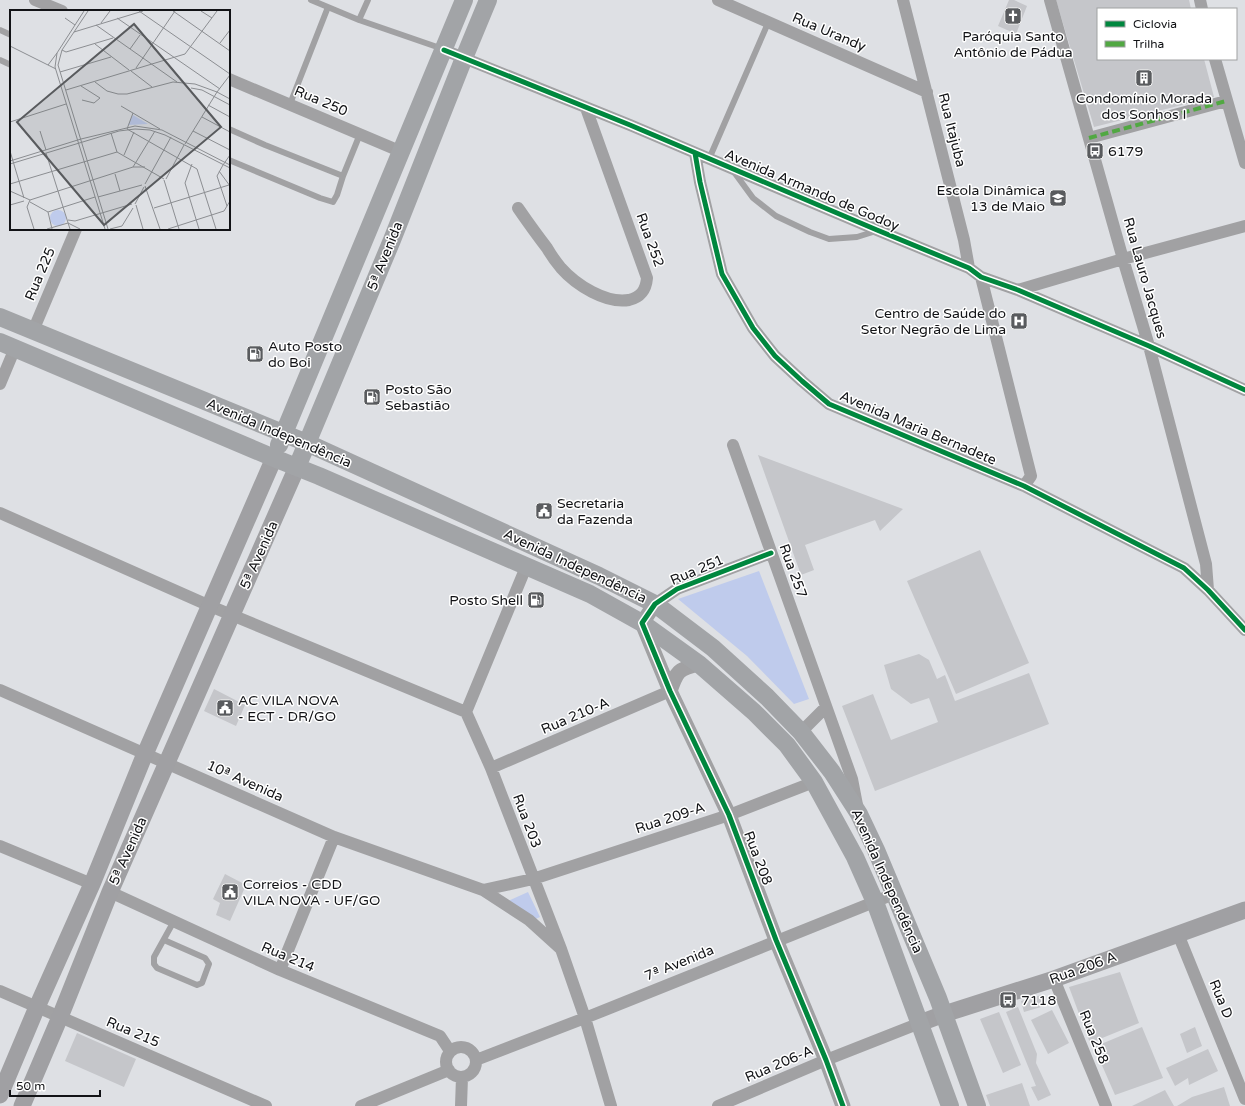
<svg xmlns="http://www.w3.org/2000/svg" width="1245" height="1106" font-family="'Varela Round',sans-serif">
<rect width="100%" height="100%" fill="#dee0e4"/>
<!-- green -->
<path fill="#bfcbec" d="M 759,571 L 809,699 L 794,704 L 747,656 L 678,599 Z
M 528,892 L 540,917 L 533,920 L 508,901 Z"/>
<!-- building -->
<path fill="#c5c6ca" d="M 1009,0 L 1014,0 L 1027,6 L 1016,34 L 998,26 Z
M 1056,0 L 1189,0 L 1191,9 L 1098,9 L 1098,59 L 1204,59 L 1214,97 L 1094,127 Z
M 758,455 L 903,509 L 880,531 L 875,520 L 805,545 L 814,570 L 801,575 Z
M 980,550 L 1029,663 L 956,694 L 907,581 Z
M 919,654 L 929,660 L 937,679 L 945,675 L 955,701 L 1029,673 L 1049,724 L 875,791 L 842,706 L 873,694 L 891,740 L 938,722 L 929,698 L 911,704 L 891,689 L 884,665 Z
M 214,689 L 245,705 L 236,726 L 204,711 Z
M 225,874 L 246,885 L 230,921 L 216,915 L 220,903 L 213,899 Z
M 1120,972 L 1139,1023 L 1090,1043 L 1069,987 Z
M 1041,995 L 1048,1005 L 1024,1012 L 1021,1001 Z
M 1018,1007 L 1037,1054 L 1036,1063 L 1051,1095 L 1038,1101 L 1031,1087 L 1036,1086 L 1006,1012 Z
M 1052,1010 L 1069,1043 L 1048,1054 L 1031,1020 Z
M 999,1012 L 1021,1065 L 1003,1073 L 980,1019 Z
M 1142,1027 L 1163,1078 L 1115,1095 L 1094,1047 Z
M 1195,1027 L 1202,1046 L 1187,1053 L 1180,1034 Z
M 77,1033 L 136,1059 L 124,1087 L 65,1061 Z
M 1208,1049 L 1218,1071 L 1189,1085 L 1188,1078 L 1175,1086 L 1166,1068 Z
M 1022,1083 L 1030,1106 L 990,1106 L 986,1095 Z
M 1224,1087 L 1230,1106 L 1177,1106 L 1192,1097 Z
M 1165,1090 L 1174,1106 L 1132,1106 Z"/>
<g fill="none" stroke-linecap="round" stroke-linejoin="round">
<!-- service -->
<path stroke="#a1a1a3" stroke-width="6" d="M 311,0 L 359,20 L 443,49
M 359,20 L 368,0
M 0,30 L 11,35
M 0,60 L 11,65
M 290,104 L 328,7
M 229,129 L 265,145 L 343,176 L 360,134
M 709,159 L 768,23
M 229,160 L 320,198 L 333,202 L 337,195 L 343,176
M 734,172 L 753,198 L 776,216 L 810,232 L 829,239 L 857,237 L 876,231
M 164,940 L 205,958 L 209,964 L 202,983 L 197,985 L 157,968 L 154,964 L 154,957 L 174,921"/>
<!-- minor -->
<path stroke="#a1a1a3" stroke-width="12" d="M 35,0 L 62,11
M 718,0 L 927,92
M 903,0 L 964,240 L 969,268
M 1050,0 L 1123,259 L 1149,346 L 1206,564 L 1208,590
M 1200,0 L 1202,9
M 444,50 L 630,125 L 877,230 L 969,268 L 981,277 L 1018,290 L 1149,346 L 1245,390
M 1215,59 L 1245,163
M 229,79 L 402,152
M 1089,138 L 1226,101
M 695,153 L 700,182 L 722,274 L 753,328 L 775,356 L 802,381 L 829,404 L 1024,486 L 1184,568 L 1208,590 L 1245,630
M 518,208 C 527,221 537,235 547,248 C 551,255 556,262 561,268 C 576,285 606,304 629,300 C 641,297 646,290 647,278 L 586,108
M 981,277 L 1031,476 L 1024,486
M 1018,290 L 1123,259 L 1245,226
M 33,331 L 76,229
M 0,384 L 15,348
M 733,445 L 852,779 L 857,805
M 0,513 L 210,606 L 466,712
M 526,567 L 466,712 L 491,768 L 561,949 L 585,1018 L 611,1106
M 655,604 L 677,589 L 771,553
M 0,690 L 334,837 L 483,890 L 529,920 L 561,949
M 801,732 L 826,707
M 491,768 L 670,691
M 0,846 L 92,884
M 483,890 L 533,879 L 729,815 L 814,782
M 110,892 L 280,970 L 440,1036 L 450,1051
M 1178,934 L 1245,1099
M 280,970 L 334,837
M 1054,979 L 1106,1106
M 0,991 L 266,1106
M446 1062a15 15 0 1 1 30 0a15 15 0 1 1-30 0Z
M 476,1060 L 585,1018 L 894,894
M 361,1106 L 449,1070
M 461,1106 L 462,1077
M 718,1106 L 826,1060 L 920,1023"/>
<!-- tertiary -->
<path stroke="#a1a1a3" stroke-width="15" d="M 655,604 L 642,623 L 670,691 L 729,815 L 776,940 L 826,1060 L 843,1106
M 670,691 C 677,671 678,669 699,664"/>
<!-- secondary -->
<path stroke="#a0a0a3" stroke-width="17" d="M 920,1023 L 944,1014 L 1054,979 L 1245,910
M 0,1095 L 37,1007 L 92,884 L 142,761 L 274,458
M 22,1106 L 60,1017 L 110,892 L 297,467"/>
<!-- primary -->
<path stroke="#a2a4a7" stroke-width="18" d="M 0,317 L 307,443 L 599,576 L 655,604 L 713,648 L 767,697 L 801,732 L 832,772 L 859,814 L 876,850 L 938,998 L 977,1106
M 0,342 L 274,458 L 319,476 L 590,594 L 642,623 L 699,664 L 754,712 L 787,745 L 814,782 L 855,857 L 875,902 L 950,1106
M 279,445 L 464,0
M 297,467 L 392,240 L 464,58 L 488,0"/>
<!-- quiet -->
<path stroke="#51a842" stroke-width="4" stroke-dasharray="8 4" stroke-linecap="butt" d="M 1089,138 L 1226,101"/>
<defs>
<path id="cycleway" d="M 444,50 L 630,125 L 877,230 L 969,268 L 981,277 L 1018,290 L 1149,346 L 1245,390
M 695,153 L 700,182 L 722,274 L 753,328 L 775,356 L 802,381 L 829,404 L 1024,486 L 1184,568 L 1208,590 L 1245,630
M 771,553 L 677,589 L 655,604 L 642,623 L 670,691 L 729,815 L 776,940 L 826,1060 L 843,1106"/>
</defs>
<!-- cycleway casing -->
<use href="#cycleway" stroke="#fff" stroke-width="8"/>
<!-- cycleway -->
<use href="#cycleway" stroke="#00873e" stroke-width="5"/>
</g>
<!-- icons -->
<defs>
<symbol id="church-square" viewBox="-11 -11 22 22"><rect x="-9" y="-9" width="18" height="18" rx="4" fill="#595b5e" stroke="#fff"/><path d="M-1.2-6h2.4v3.5h3.3v2.4h-3.3V6h-2.4V-.1h-3.3v-2.4h3.3Z" fill="#fff"/></symbol>
<symbol id="building-square" viewBox="-11 -11 22 22"><rect x="-9" y="-9" width="18" height="18" rx="4" fill="#595b5e" stroke="#fff"/><path d="M-4-6H4V6H1V3H-1V6H-4ZM-2.5-4.3h1.7v1.8h-1.7ZM.8-4.3h1.7v1.8H.8ZM-2.5-1h1.7V.8h-1.7ZM.8-1h1.7V.8H.8Z" fill="#fff"/></symbol>
<symbol id="bus-square" viewBox="-11 -11 22 22"><rect x="-9" y="-9" width="18" height="18" rx="4" fill="#595b5e" stroke="#fff"/><path d="M-5-6H5V4H4V6H2V4H-2V6H-4V4H-5ZM-3.5-4V0h7V-4ZM-3.5 1.2v1.5H-2V1.2ZM2 1.2v1.5H3.5V1.2Z" fill="#fff"/></symbol>
<symbol id="school-square" viewBox="-11 -11 22 22"><rect x="-9" y="-9" width="18" height="18" rx="4" fill="#595b5e" stroke="#fff"/><path d="M0-5L7-2L0 1L-7-2ZM-4 1L0 2.5L4 1V4Q0 6-4 4Z" fill="#fff"/></symbol>
<symbol id="hospital-square" viewBox="-11 -11 22 22"><rect x="-9" y="-9" width="18" height="18" rx="4" fill="#595b5e" stroke="#fff"/><path d="M-5-5h3v3.5h4V-5h3V5h-3V1.5h-4V5h-3Z" fill="#fff"/></symbol>
<symbol id="fuel-square" viewBox="-11 -11 22 22"><rect x="-9" y="-9" width="18" height="18" rx="4" fill="#595b5e" stroke="#fff"/><path d="M-5.5-6h7V0h2V4h1.3V-2.5L3-4.5l.8-.8L6-3V5H2.5V1h-1V6h-7ZM-4.2-4.7v3.2H.2V-4.7Z" fill="#fff"/></symbol>
<symbol id="civic-square" viewBox="-11 -11 22 22"><rect x="-9" y="-9" width="18" height="18" rx="4" fill="#595b5e" stroke="#fff"/><path d="M-.6-6.5H3V-4.5H.6V-3L4-1V1h2V6H-6V1h2V-1L-.6-3ZM-1.2 2.5V6h2.4V2.5Z" fill="#fff"/></symbol>
</defs>
<g fill-rule="evenodd">
<use href="#church-square" x="1003" y="6" width="20" height="20"/>
<use href="#building-square" x="1134" y="68" width="20" height="20"/>
<use href="#bus-square" x="1085" y="141" width="20" height="20"/>
<use href="#school-square" x="1048" y="188" width="20" height="20"/>
<use href="#hospital-square" x="1009" y="311" width="20" height="20"/>
<use href="#fuel-square" x="245" y="344" width="20" height="20"/>
<use href="#fuel-square" x="362" y="387" width="20" height="20"/>
<use href="#civic-square" x="534" y="501" width="20" height="20"/>
<use href="#fuel-square" x="526" y="590" width="20" height="20"/>
<use href="#civic-square" x="215" y="698" width="20" height="20"/>
<use href="#civic-square" x="220" y="882" width="20" height="20"/>
<use href="#bus-square" x="998" y="990" width="20" height="20"/>
</g>
<g text-anchor="middle" dominant-baseline="central" stroke-width="3" stroke-linejoin="round" paint-order="stroke">
<!-- street labels -->
<g font-size="14" fill="#121316" stroke="#fff">
<text transform="translate(829 32) rotate(23)">Rua Urandy</text>
<text transform="translate(321 101) rotate(23)">Rua 250</text>
<text transform="translate(952 130) rotate(76)">Rua Itajuba</text>
<text transform="translate(812 190) rotate(23)">Avenida Armando de Godoy</text>
<text transform="translate(650 240) rotate(70)">Rua 252</text>
<text transform="translate(385 256) rotate(-68)">5ª Avenida</text>
<text transform="translate(40 274) rotate(-67)">Rua 225</text>
<text transform="translate(1145 278) rotate(74)">Rua Lauro Jacques</text>
<text transform="translate(918 428) rotate(23)">Avenida Maria Bernadete</text>
<text transform="translate(279 433) rotate(23)">Avenida Independência</text>
<text transform="translate(259 555) rotate(-66)">5ª Avenida</text>
<text transform="translate(575 566) rotate(25)">Avenida Independência</text>
<text transform="translate(697 570) rotate(-23)">Rua 251</text>
<text transform="translate(793 571) rotate(70)">Rua 257</text>
<text transform="translate(575 716) rotate(-23)">Rua 210-A</text>
<text transform="translate(245 781) rotate(24)">10ª Avenida</text>
<text transform="translate(670 818) rotate(-18)">Rua 209-A</text>
<text transform="translate(527 821) rotate(69)">Rua 203</text>
<text transform="translate(128 851) rotate(-66)">5ª Avenida</text>
<text transform="translate(758 858) rotate(69)">Rua 208</text>
<text transform="translate(887 881) rotate(66)">Avenida Independência</text>
<text transform="translate(288 957) rotate(23)">Rua 214</text>
<text transform="translate(679 963) rotate(-22)">7ª Avenida</text>
<text transform="translate(1083 968) rotate(-20)">Rua 206 A</text>
<text transform="translate(1221 999) rotate(68)">Rua D</text>
<text transform="translate(133 1032) rotate(23)">Rua 215</text>
<text transform="translate(1094 1037) rotate(68)">Rua 258</text>
<text transform="translate(779 1064) rotate(-23)">Rua 206-A</text>
</g>
<!-- poi labels -->
<g font-size="14" fill="#121316" stroke="#fff" text-anchor="start">
<text x="1013" y="36" text-anchor="middle">Paróquia Santo<tspan x="1013" dy="16">Antônio de Pádua</tspan></text>
<text x="1144" y="98" text-anchor="middle">Condomínio Morada<tspan x="1144" dy="16">dos Sonhos I</tspan></text>
<text x="1108" y="151">6179</text>
<text x="1045" y="190" text-anchor="end">Escola Dinâmica<tspan x="1045" dy="16">13 de Maio</tspan></text>
<text x="1006" y="313" text-anchor="end">Centro de Saúde do<tspan x="1006" dy="16">Setor Negrão de Lima</tspan></text>
<text x="268" y="346">Auto Posto<tspan x="268" dy="16">do Boi</tspan></text>
<text x="385" y="389">Posto São<tspan x="385" dy="16">Sebastião</tspan></text>
<text x="557" y="503">Secretaria<tspan x="557" dy="16">da Fazenda</tspan></text>
<text x="523" y="600" text-anchor="end">Posto Shell</text>
<text x="238" y="700">AC VILA NOVA<tspan x="238" dy="16">- ECT - DR/GO</tspan></text>
<text x="243" y="884">Correios - CDD<tspan x="243" dy="16">VILA NOVA - UF/GO</tspan></text>
<text x="1021" y="1000">7118</text>
</g>
</g>
<!-- overview -->
<g transform="translate(10 10)">
<rect width="220" height="220" fill="#dee0e4"/>
<path d="M 123,105 L 138,114 L 118,115 ZM40 208a8 8 0 1 1 16 0a8 8 0 1 1-16 0Z" fill="#bfcbec"/>
<path fill="none" stroke="#8c8e92" stroke-width="1" d="M 74,1 L 47,43 L 45,57 L 95,219M 78,1 L 52,40 L 48,55 L 98,219M 129,1 L 220,64M 163,1 L 220,41M 191,1 L 202,8M 55,8 L 65,15M 107,8 L 210,79M 91,13 L 100,1M 86,15 L 167,72M 64,22 L 133,1M 210,33 L 220,20M 85,34 L 119,60M 0,36 L 46,59M 120,39 L 130,25M 52,40 L 56,42 L 103,28M 38,55 L 47,43M 126,58 L 165,1M 121,61 L 142,77M 50,62 L 101,47M 85,72 L 97,81 L 108,84 L 117,84 L 163,72 L 185,74 L 207,82 L 220,65M 71,76 L 90,88 L 84,93 L 72,90M 181,78 L 192,80 L 220,95M 56,80 L 175,44 L 207,1M 198,95 L 220,107M 111,96 L 150,119M 123,103 L 117,119 L 187,159 L 206,219M 192,107 L 220,122M 0,112 L 56,94M 30,121 L 36,140M 183,121 L 220,140M 101,123 L 107,142 L 154,169M 175,134 L 207,82 L 220,89M 0,141 L 14,188M 36,143 L 60,219M 114,145 L 124,122M 0,151 L 71,129 L 125,116 L 152,120 L 220,155M 0,154 L 109,121 L 125,119 L 140,120 L 155,125 L 220,158M 182,154 L 175,173 L 189,219M 213,155 L 207,166 L 217,196M 213,155 L 220,145M 123,157 L 145,121M 209,161 L 220,176M 105,164 L 110,181M 156,169 L 174,135M 154,170 L 169,219M 0,174 L 107,142M 135,174 L 161,127M 135,176 L 150,219M 0,181 L 20,190M 88,187 L 132,175M 20,190 L 123,157 L 135,157M 20,190 L 17,197 L 24,219M 20,192 L 38,202M 125,194 L 134,177M 0,195 L 14,191M 126,195 L 133,219M 144,198 L 219,175M 38,202 L 85,187M 38,202 L 42,219M 58,210 L 65,211 L 122,194M 58,213 L 70,219M 112,216 L 123,198M 37,219 L 58,213M 100,219 L 112,216M 158,219 L 214,201 L 220,191"/>
<path fill="#595b5e" fill-opacity="0.15" stroke="#595b5e" stroke-width="2" d="M 124,14 L 211,117 L 94,215 L 7,112 Z"/>
<rect width="220" height="220" fill="none" stroke="#121316" stroke-width="2"/>
</g>
<!-- legend -->
<rect x="1097" y="8" width="140" height="52" fill="#ffffff" stroke="#a0a1a2"/>
<rect x="1105" y="21" width="20" height="6" fill="#00873e" stroke="#a0a1a2"/>
<text x="1133" y="28" font-size="12" fill="#121316">Ciclovia</text>
<rect x="1105" y="41" width="20" height="6" fill="#51a842" stroke="#a0a1a2"/>
<text x="1133" y="48" font-size="12" fill="#121316">Trilha</text>
<!-- scale -->
<path d="M10 1090v6h90v-6" fill="none" stroke="#121316" stroke-width="2"/>
<text x="16" y="1090" font-size="12" fill="#121316" stroke="#ffffff" stroke-width="3" paint-order="stroke">50 m</text>
</svg>
